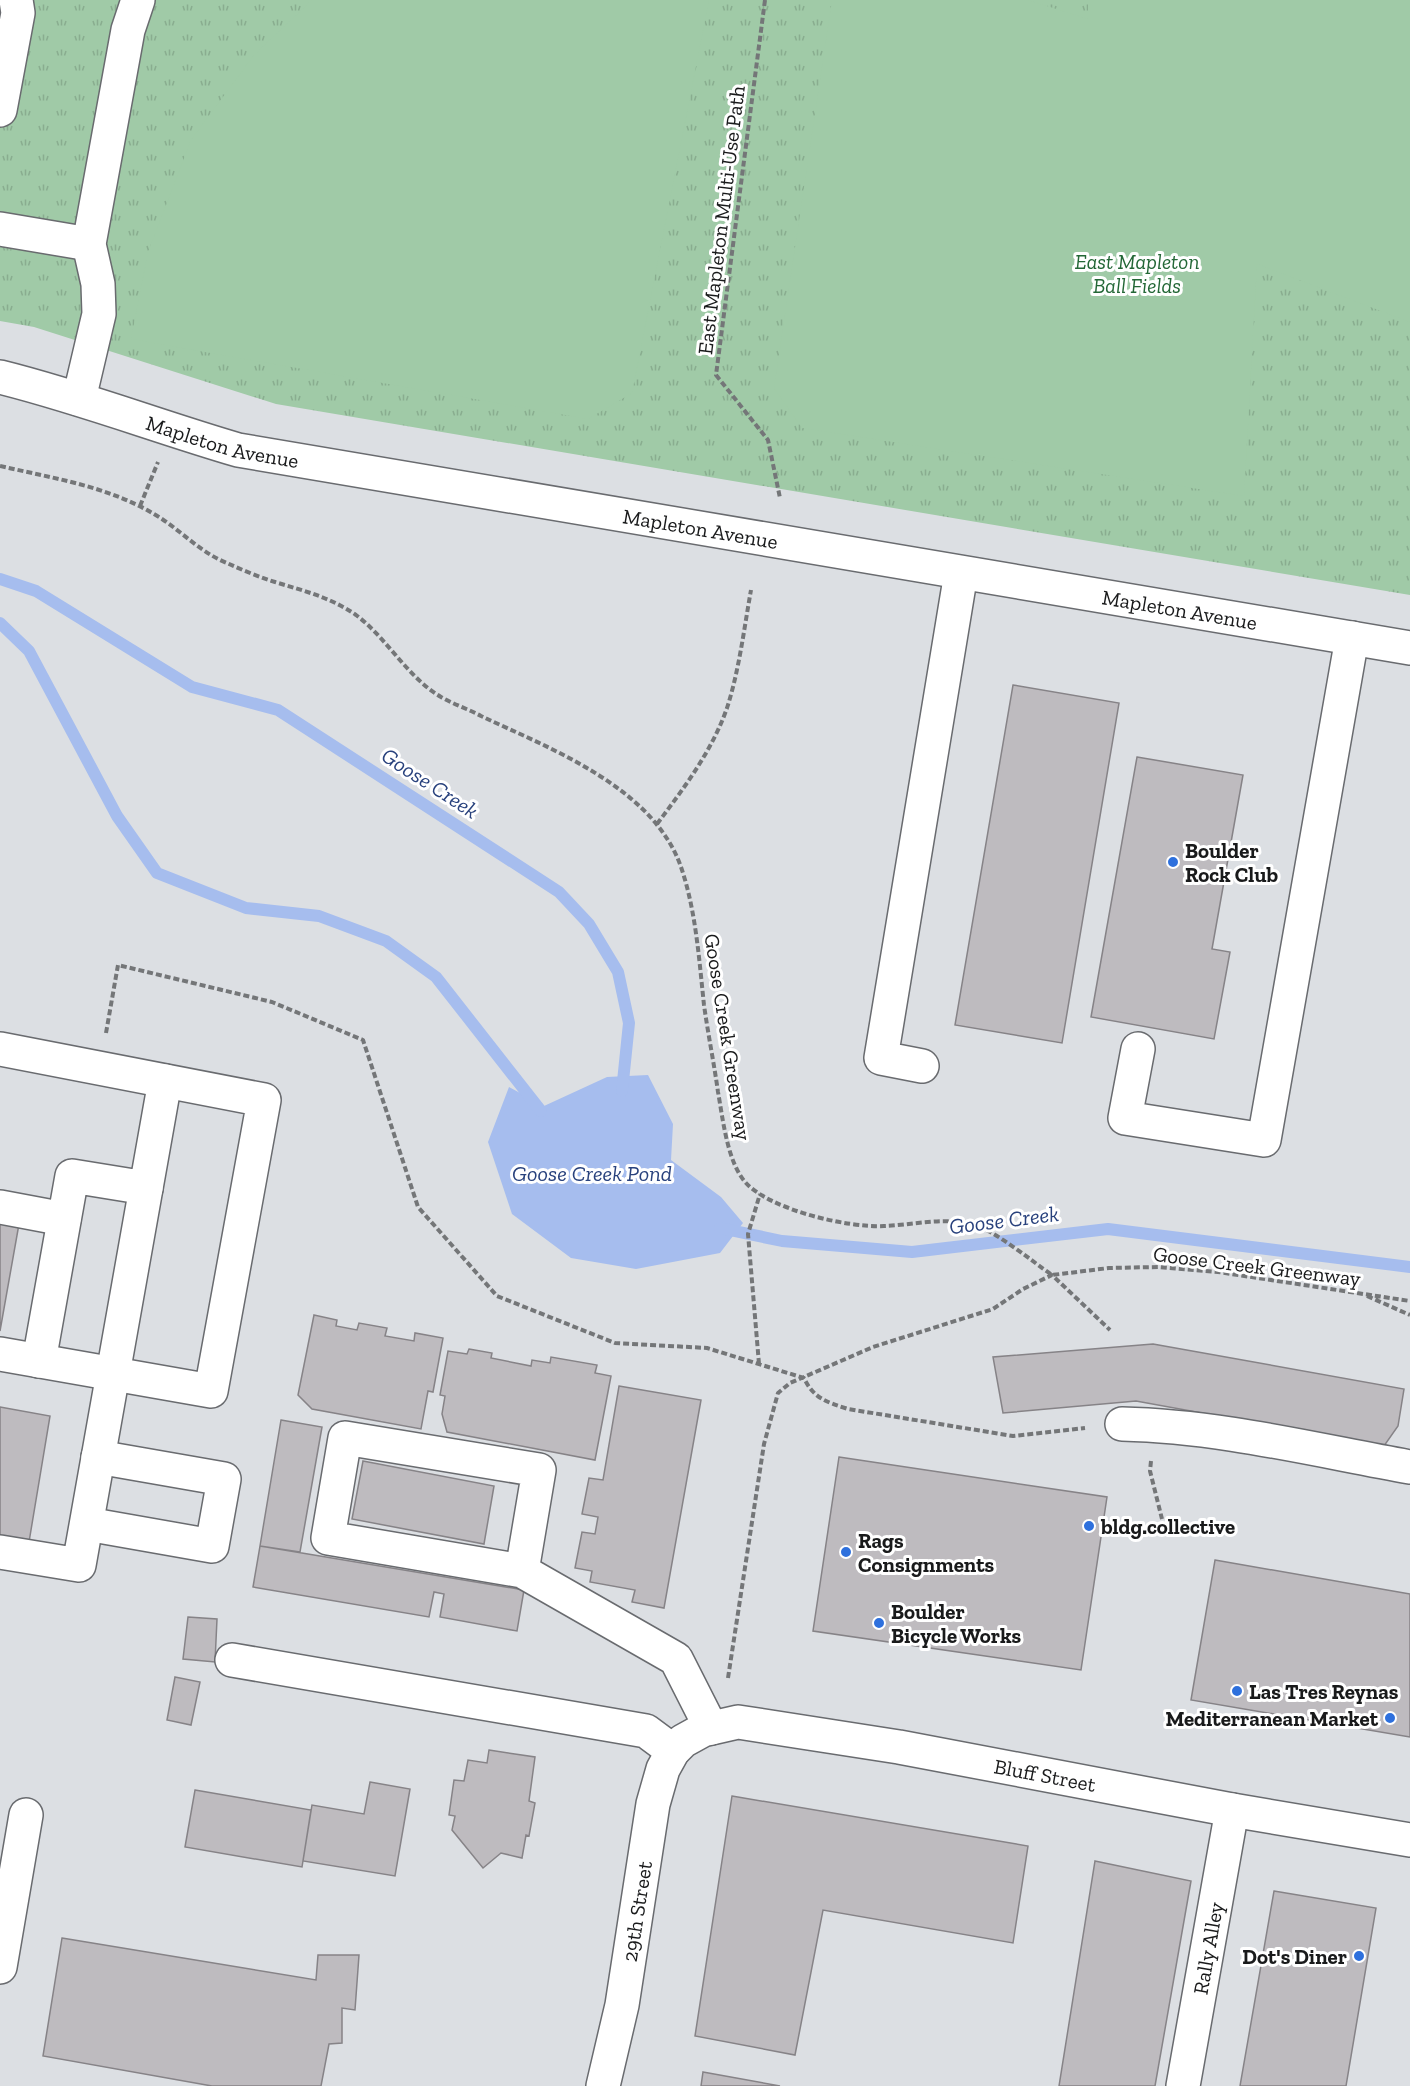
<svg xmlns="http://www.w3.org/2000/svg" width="1410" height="2086" font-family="'Zilla Slab',serif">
<defs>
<pattern id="grass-tufts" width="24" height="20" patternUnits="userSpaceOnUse" patternTransform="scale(1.5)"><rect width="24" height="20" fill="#a0caa7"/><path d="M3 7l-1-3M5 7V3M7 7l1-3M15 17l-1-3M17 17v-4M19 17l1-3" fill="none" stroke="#89ad8f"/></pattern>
</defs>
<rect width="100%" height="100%" fill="#dcdfe3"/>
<!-- grass -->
<path fill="url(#grass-tufts)" d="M 0,0 L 1410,0 L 1410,595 L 276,404 L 34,327 L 0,321 Z"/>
<!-- pitch -->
<path fill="#a0caa7" d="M 312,0 L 709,0 L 632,393 L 588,419 L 131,339 L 148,252 L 191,140 L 254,55 Z
M 832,0 L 1028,0 L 1088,19 L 1088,0 L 1410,0 L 1410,322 L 1257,264 L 1244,496 L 802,428 L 774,388 Z"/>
<!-- water -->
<path fill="#a6bdee" d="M 648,1075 L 673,1124 L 671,1160 L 721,1197 L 743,1223 L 720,1253 L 636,1269 L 571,1258 L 512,1214 L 488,1142 L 509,1087 L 544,1106 L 607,1077 Z"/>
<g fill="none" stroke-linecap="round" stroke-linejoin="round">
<!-- stream -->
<path stroke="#a6bdee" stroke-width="12" d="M 0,579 L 36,591 L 192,687 L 278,710 L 559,892 L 589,924 L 618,972 L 629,1023 L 622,1091
M 0,623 L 29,651 L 117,816 L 157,873 L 246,908 L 319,916 L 386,941 L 436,977 L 541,1111
M 720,1228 L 782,1241 L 912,1252 L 1108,1229 L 1410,1267"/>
</g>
<!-- building -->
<path fill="#bebbbf" stroke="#868387" stroke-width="1.5" d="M 1013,685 L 1119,703 L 1062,1043 L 955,1025 Z
M 1137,757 L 1243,775 L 1212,949 L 1230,952 L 1214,1039 L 1091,1017 Z
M 0,1221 L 19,1224 L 0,1331 Z
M 314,1315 L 337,1320 L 336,1326 L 357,1330 L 359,1323 L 387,1328 L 385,1336 L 414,1341 L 415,1333 L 443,1338 L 433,1392 L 428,1391 L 421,1429 L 312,1409 L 298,1395 Z
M 1153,1344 L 1404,1389 L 1398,1426 L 1384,1446 L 1136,1401 L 1003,1413 L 993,1357 Z
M 469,1349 L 492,1353 L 491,1358 L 531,1366 L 532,1360 L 550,1363 L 551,1357 L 597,1365 L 595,1373 L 611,1376 L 595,1460 L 447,1432 L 442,1414 L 445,1396 L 440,1395 L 448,1351 L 467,1354 Z
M 619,1386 L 701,1400 L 664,1608 L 632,1602 L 635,1590 L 590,1582 L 592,1571 L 575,1568 L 582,1532 L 595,1534 L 598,1517 L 582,1514 L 589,1478 L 603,1480 Z
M 0,1407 L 50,1416 L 28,1548 L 0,1543 Z
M 281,1420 L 322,1427 L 300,1552 L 260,1546 Z
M 839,1457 L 1107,1497 L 1081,1670 L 813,1631 Z
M 363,1461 L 494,1486 L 484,1544 L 352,1519 Z
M 260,1546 L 524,1590 L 517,1631 L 440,1617 L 444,1594 L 434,1592 L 429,1617 L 253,1587 Z
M 1215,1560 L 1410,1594 L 1410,1737 L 1191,1700 Z
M 188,1617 L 217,1619 L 215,1662 L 183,1659 Z
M 175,1677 L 200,1682 L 191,1725 L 167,1720 Z
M 489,1750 L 535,1757 L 529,1801 L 535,1803 L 529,1836 L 526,1835 L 522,1858 L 501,1853 L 483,1868 L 452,1830 L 455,1816 L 449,1815 L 454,1780 L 464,1781 L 468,1760 L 487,1763 Z
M 370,1782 L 410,1789 L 395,1876 L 303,1861 L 312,1805 L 364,1814 Z
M 195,1790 L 311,1810 L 302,1867 L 185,1847 Z
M 732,1796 L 1028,1846 L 1013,1943 L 823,1910 L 795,2055 L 695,2036 Z
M 1095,1861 L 1191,1881 L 1155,2086 L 1059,2086 Z
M 1274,1891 L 1376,1908 L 1346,2086 L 1240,2086 Z
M 62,1938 L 316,1980 L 318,1955 L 359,1955 L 355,2010 L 342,2008 L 342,2043 L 329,2044 L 321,2086 L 212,2086 L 43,2056 Z
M 703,2072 L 780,2086 L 701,2086 Z"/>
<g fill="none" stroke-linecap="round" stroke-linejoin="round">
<defs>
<g id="minor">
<path d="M 0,110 L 18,13 L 16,0"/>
<path d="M 0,229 L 89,244"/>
<path id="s1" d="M 0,377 C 81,397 159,427 238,450 L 1410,648"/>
<path d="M 79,399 L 99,314 L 98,284 L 89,244 L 128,30 L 138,0"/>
<path d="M 0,1049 L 264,1100 L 211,1391 L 0,1354"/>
<path d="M 1138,1049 L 1125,1118 L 1264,1140 L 1352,638"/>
<path d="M 922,1066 L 881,1058 L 961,573"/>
<path d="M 0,1207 L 64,1219"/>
<path d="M 39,1361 L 72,1176 L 146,1188 L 165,1081"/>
<path d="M 1122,1424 C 1219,1426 1315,1450 1410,1467"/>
<path d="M 87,1524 L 212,1546 L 224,1479 L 98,1457"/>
<path d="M 0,1552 L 79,1565 L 146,1188"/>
<path d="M 522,1571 L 539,1470 L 345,1438 L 328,1538 L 522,1571 L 676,1659 L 711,1728"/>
<path d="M 232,1660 L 646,1731 L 673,1751"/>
<path d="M 0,1967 L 26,1815"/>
<path id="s2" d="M 603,2086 L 622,2005 L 653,1804 L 663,1769 L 673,1751 L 683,1741 L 703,1730 L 738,1722 L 899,1747 L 1232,1810 L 1410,1840"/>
<path id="s3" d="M 1183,2086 L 1232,1810"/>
</g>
</defs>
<!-- minor casing -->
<use href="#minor" stroke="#696b6f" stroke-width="36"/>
<!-- path -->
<path stroke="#747678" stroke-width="4" stroke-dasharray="6 3" stroke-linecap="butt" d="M 765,0 L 716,375 L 768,440 L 780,498
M 0,466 C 52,478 107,486 154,514 C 180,529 199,552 227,563 C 242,570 259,577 275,582 C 304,591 330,597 356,615 C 387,638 407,677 441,697 C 453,704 468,709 481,716 C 551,749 653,787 681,867 C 696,911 699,959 704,1005 C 708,1034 714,1063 718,1092 C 723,1119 727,1162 746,1183 C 771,1210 848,1228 884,1226 C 912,1225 944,1217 972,1224 C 993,1229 1033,1262 1052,1275 L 1109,1268 L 1158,1267 L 1218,1272 L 1410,1301
M 140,506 L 158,462
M 657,824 C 684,788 712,751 727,708 C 739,671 744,629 751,590
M 106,1033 L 118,965 L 272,1002 L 363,1040 L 418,1207 L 497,1296 L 615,1343 L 707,1348 L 804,1378 C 814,1399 827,1402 848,1409 L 1013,1436 L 1085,1428
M 1367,1296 L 1410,1315
M 759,1364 L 748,1234 L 760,1194
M 1151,1461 L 1150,1471 L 1162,1519
M 728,1678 L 764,1444 L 778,1393 L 790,1383 L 873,1347 L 993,1309 L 1023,1289 L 1052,1275 L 1110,1330"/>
<!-- minor -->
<use href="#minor" stroke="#fff" stroke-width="33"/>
</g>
<!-- markers -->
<g fill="#2e70dd" stroke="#fff" stroke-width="2">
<circle cx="1173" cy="862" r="6"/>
<circle cx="1089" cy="1526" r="6"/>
<circle cx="846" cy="1552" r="6"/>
<circle cx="879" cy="1623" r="6"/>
<circle cx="1237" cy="1691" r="6"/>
<circle cx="1390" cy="1718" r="6"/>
<circle cx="1359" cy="1956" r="6"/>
</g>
<g text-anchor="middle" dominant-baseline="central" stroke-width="6" stroke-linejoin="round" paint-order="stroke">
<!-- street labels -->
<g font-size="21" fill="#191a1b" stroke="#fff">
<text transform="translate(721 220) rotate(-83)">East Mapleton Multi-Use Path</text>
<text stroke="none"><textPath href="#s1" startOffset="232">Mapleton Avenue</textPath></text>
<text stroke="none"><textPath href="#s1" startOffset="718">Mapleton Avenue</textPath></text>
<text stroke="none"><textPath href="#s1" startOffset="1204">Mapleton Avenue</textPath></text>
<text transform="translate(728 1037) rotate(81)">Goose Creek Greenway</text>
<text transform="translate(1257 1266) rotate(7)">Goose Creek Greenway</text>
<text stroke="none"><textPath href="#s2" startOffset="728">Bluff Street</textPath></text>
<text stroke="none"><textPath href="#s2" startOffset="178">29th Street</textPath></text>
<text stroke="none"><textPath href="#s3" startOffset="140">Rally Alley</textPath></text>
</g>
<!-- park labels -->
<g font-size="21" font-style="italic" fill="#236736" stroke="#fff">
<text x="1137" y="261">East Mapleton<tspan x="1137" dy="24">Ball Fields</tspan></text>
</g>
<!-- poi labels -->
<g font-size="21" font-weight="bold" fill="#191a1b" stroke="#fff" text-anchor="start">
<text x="1185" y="850">Boulder<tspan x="1185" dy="24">Rock Club</tspan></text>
<text x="1101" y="1526">bldg.collective</text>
<text x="858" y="1540">Rags<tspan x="858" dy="24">Consignments</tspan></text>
<text x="891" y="1611">Boulder<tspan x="891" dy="24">Bicycle Works</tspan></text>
<text x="1249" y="1691">Las Tres Reynas</text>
<text x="1378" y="1718" text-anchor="end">Mediterranean Market</text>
<text x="1347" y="1956" text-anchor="end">Dot's Diner</text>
</g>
<!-- water labels -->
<g font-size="22" font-style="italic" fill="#29427d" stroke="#fff">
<text transform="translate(430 783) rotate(33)">Goose Creek</text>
<text x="592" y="1173">Goose Creek Pond</text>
<text transform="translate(1004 1220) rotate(-7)">Goose Creek</text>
</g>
</g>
</svg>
